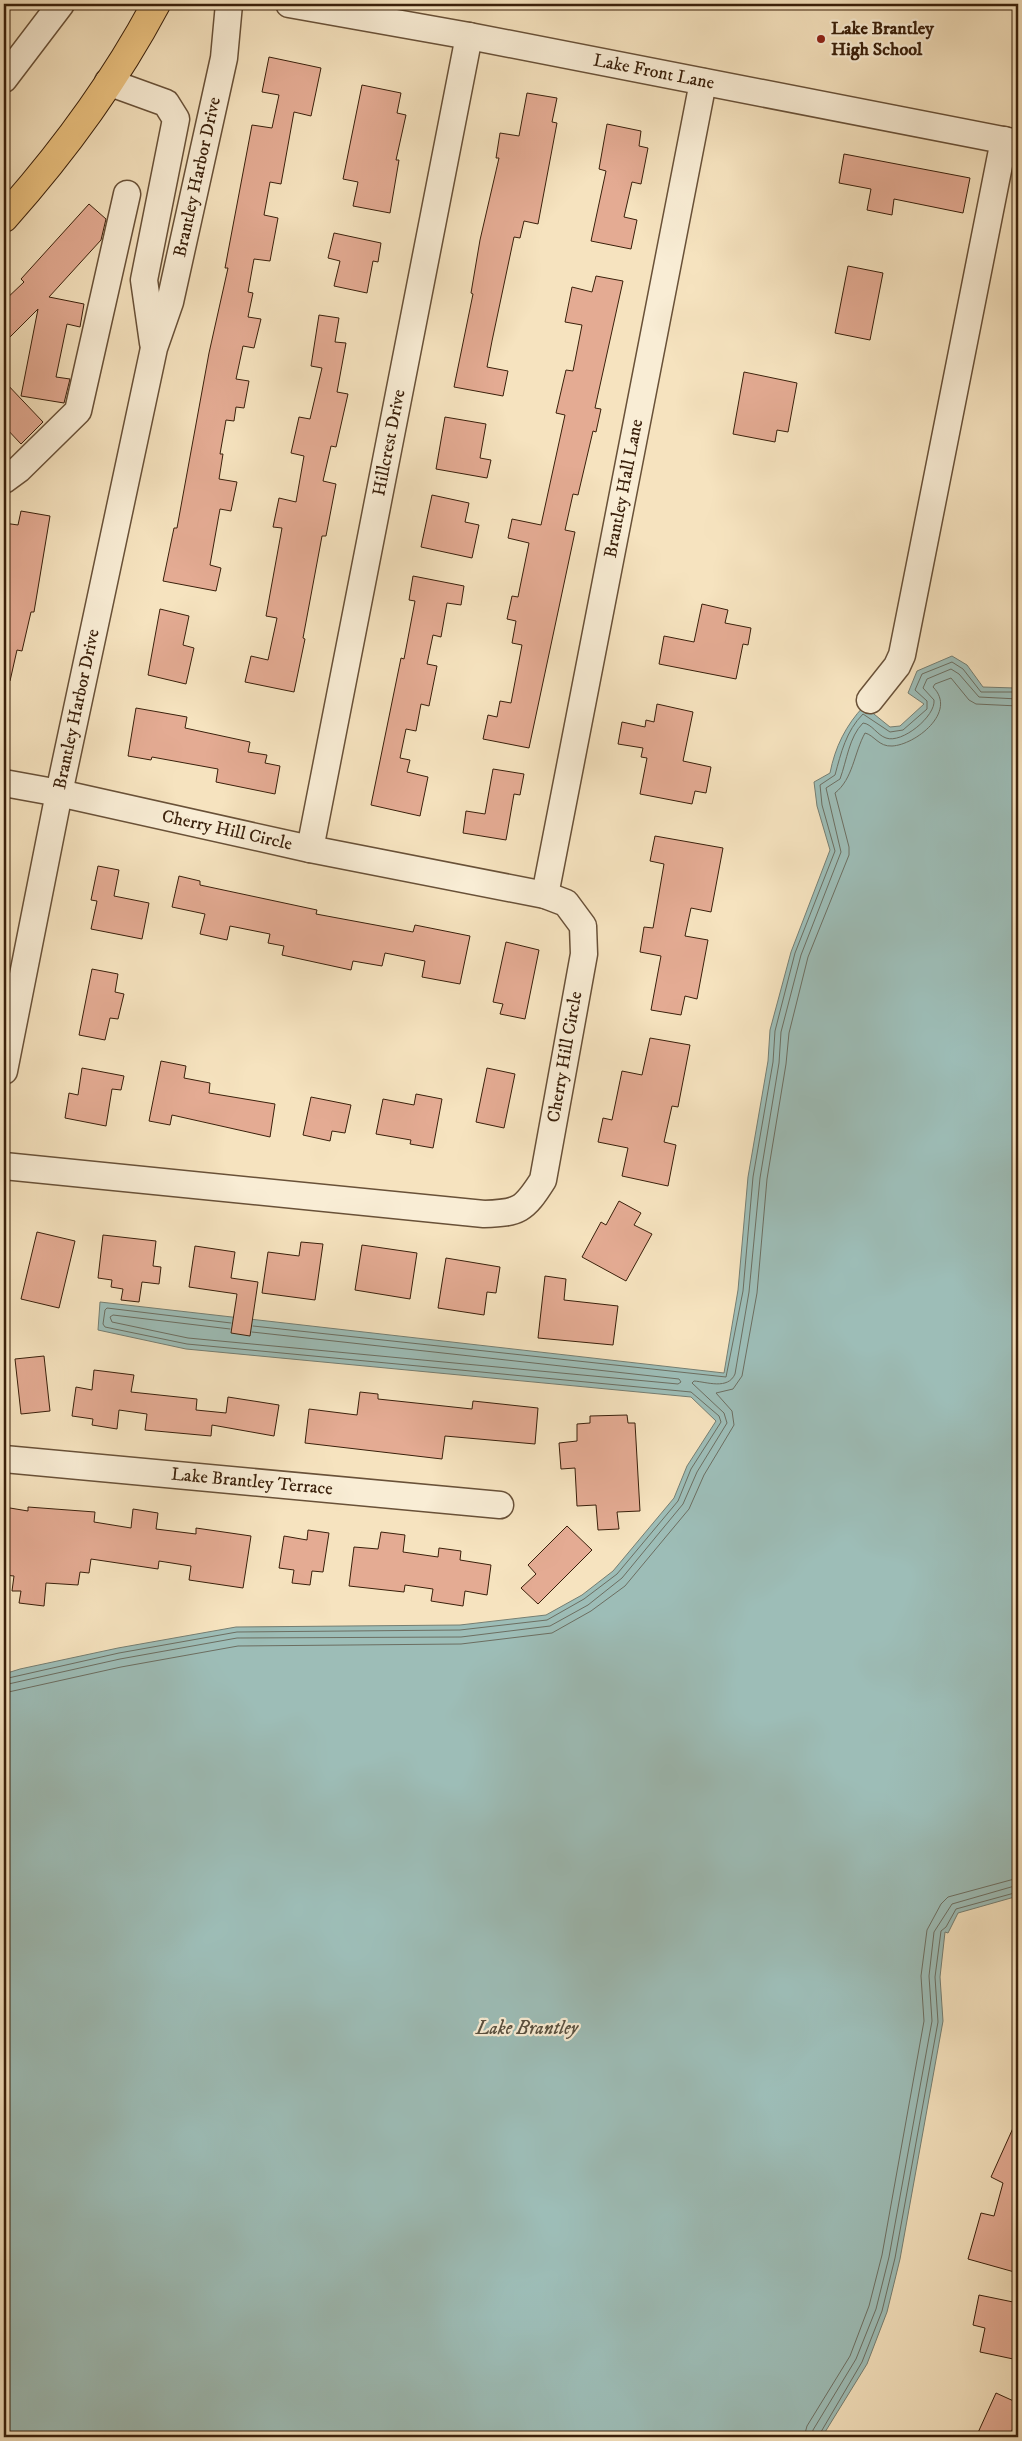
<svg xmlns="http://www.w3.org/2000/svg" width="1022" height="2441" font-family="'IM FELL DW Pica',serif">
<rect width="100%" height="100%" fill="#f6e3bf"/>
<filter id="stains"><feTurbulence type="fractalNoise" baseFrequency=".004" numOctaves="4"/><feColorMatrix values="0 0 0 0 .2 0 0 0 0 .09 0 0 0 0 .02 0 0 0 .5 -.17"/></filter>
<radialGradient id="worn" r=".72"><stop offset=".6" stop-color="#630" stop-opacity="0"/><stop offset="1" stop-color="#630" stop-opacity=".3"/></radialGradient>
<!-- water -->
<path fill="#9dbdb7" stroke="#757e72" d="M 952,656 L 967,665 L 983,687 L 1015,688 L 1018,686 L 1018,1896 L 958,1913 L 948,1933 L 945,1932 L 940,1977 L 943,2021 L 900,2259 L 887,2312 L 867,2364 L 822,2437 L 4,2437 L 4,1674 L 20,1669 L 118,1648 L 236,1627 L 460,1625 L 546,1615 L 582,1595 L 613,1571 L 674,1498 L 687,1466 L 716,1421 L 691,1397 L 186,1349 L 98,1330 L 100,1302 L 724,1373 L 738,1290 L 748,1177 L 768,1061 L 770,1030 L 791,952 L 830,850 L 817,806 L 814,782 L 830,773 C 835,747 846,725 864,706 L 890,727 L 900,726 L 924,704 L 908,693 L 917,671 Z"/>
<g fill="none" stroke-linecap="round" stroke-linejoin="round">
<!-- shore -->
<path stroke="#6c6e61" stroke-width="1" d="M 253,1326 L 726,1377 L 743,1291 L 753,1177 L 773,1062 L 775,1031 L 795,953 L 835,851 L 822,805 L 820,785 L 835,775 C 841,753 846,731 863,714 L 890,732 L 903,730 L 927,709 L 927,701 L 915,690 L 922,674 L 952,662 L 963,669 L 981,692 L 1018,692
M 230,1329 L 113,1315 L 110,1317 L 112,1322 L 188,1338 L 678,1384 L 681,1382 L 679,1379 L 252,1332
M 4,1679 L 119,1653 L 237,1632 L 460,1630 L 547,1620 L 584,1599 L 617,1574 L 678,1501 L 691,1469 L 721,1422 L 719,1416 L 691,1392 L 187,1344 L 105,1327 L 103,1324 L 105,1310 L 107,1308 L 231,1323
M 4,1685 L 120,1659 L 237,1638 L 461,1637 L 550,1626 L 588,1605 L 622,1578 L 683,1504 L 697,1472 L 727,1423 L 724,1413 L 692,1383 L 694,1381 C 707,1382 728,1390 735,1374 L 749,1292 L 760,1178 L 779,1063 L 781,1032 L 801,955 L 841,852 L 826,788 L 840,779 C 847,760 849,737 863,723 C 872,724 877,735 886,738 C 902,744 936,716 934,700 L 923,688 L 927,679 L 951,669 L 959,674 L 979,697 L 1018,699
M 4,1693 L 121,1667 L 238,1646 L 461,1644 L 552,1633 L 591,1611 L 625,1586 L 689,1509 L 704,1475 L 734,1425 L 732,1411 L 716,1393 L 733,1389 L 742,1376 L 757,1293 L 767,1179 L 786,1064 L 789,1033 L 808,957 L 849,855 L 849,847 L 835,793 C 853,779 854,753 865,733 C 874,735 879,747 892,746 C 915,745 958,712 933,687 L 935,684 L 951,678 L 969,700 L 976,704 L 1018,706
M 804,2437 L 807,2426 L 850,2356 L 869,2306 L 882,2255 L 924,2021 L 921,1976 L 927,1930 L 941,1904 L 948,1897 L 1018,1878
M 812,2437 L 813,2430 L 856,2359 L 876,2309 L 889,2257 L 932,2021 L 929,1976 L 934,1932 L 952,1904 L 1018,1885
M 818,2437 L 862,2362 L 882,2311 L 895,2258 L 938,2022 L 935,1977 L 941,1931 L 946,1927 L 956,1909 L 1018,1892"/>
</g>
<!-- building -->
<path fill="#e4ab93" stroke="#3a200b" d="M 269,57 L 321,68 L 311,116 L 294,112 L 281,184 L 270,182 L 264,215 L 278,218 L 270,261 L 254,259 L 248,292 L 253,293 L 248,317 L 261,319 L 254,348 L 243,346 L 236,379 L 249,381 L 244,408 L 236,407 L 234,421 L 226,420 L 220,454 L 223,454 L 219,479 L 237,482 L 231,511 L 220,509 L 210,565 L 221,568 L 216,591 L 163,581 L 174,528 L 177,528 L 209,353 L 228,268 L 225,268 L 252,125 L 272,128 L 279,95 L 262,92 Z
M 362,85 L 401,93 L 397,113 L 406,115 L 396,160 L 399,160 L 390,213 L 353,206 L 358,182 L 343,179 Z
M 527,93 L 557,98 L 552,122 L 557,123 L 538,224 L 524,221 L 520,238 L 514,237 L 492,341 L 487,367 L 508,371 L 503,396 L 454,387 L 473,294 L 471,293 L 480,240 L 499,158 L 496,158 L 500,133 L 519,136 Z
M 607,124 L 641,131 L 639,146 L 648,148 L 641,184 L 632,182 L 624,217 L 637,220 L 631,249 L 591,241 L 606,171 L 599,169 Z
M 844,154 L 970,178 L 963,213 L 894,199 L 892,215 L 867,210 L 871,189 L 839,183 Z
M 89,204 L 106,219 L 101,240 L 49,297 L 84,304 L 80,327 L 67,324 L 56,377 L 70,379 L 64,403 L 21,396 L 38,309 L 4,343 L 4,301 L 24,282 L 21,279 Z
M 334,233 L 381,243 L 378,262 L 373,261 L 367,293 L 334,286 L 340,261 L 328,258 Z
M 848,266 L 883,273 L 870,340 L 835,333 Z
M 596,276 L 623,281 L 595,408 L 601,409 L 596,432 L 593,431 L 578,495 L 573,494 L 565,530 L 575,532 L 529,748 L 483,739 L 488,715 L 497,717 L 500,701 L 511,703 L 522,645 L 512,643 L 516,621 L 507,619 L 512,596 L 518,597 L 529,543 L 508,538 L 512,519 L 541,525 L 565,415 L 556,413 L 566,370 L 573,371 L 582,325 L 565,322 L 572,287 L 592,292 Z
M 319,315 L 339,318 L 335,342 L 346,343 L 337,392 L 348,394 L 336,447 L 331,446 L 323,481 L 336,484 L 326,536 L 322,536 L 303,638 L 305,639 L 294,692 L 245,682 L 251,656 L 268,660 L 277,618 L 266,616 L 282,528 L 273,527 L 279,498 L 296,502 L 304,456 L 291,453 L 299,417 L 310,419 L 322,368 L 311,366 Z
M 744,372 L 797,383 L 788,432 L 777,430 L 775,442 L 733,434 Z
M 4,381 L 43,422 L 21,444 L 4,426 Z
M 445,417 L 486,424 L 480,458 L 491,460 L 487,478 L 436,469 Z
M 432,495 L 469,503 L 465,522 L 479,525 L 472,558 L 421,547 Z
M 21,511 L 50,516 L 34,612 L 31,612 L 22,651 L 17,650 L 10,681 L 4,680 L 4,523 L 18,525 Z
M 413,576 L 464,586 L 461,605 L 447,603 L 441,637 L 433,635 L 427,664 L 437,666 L 429,706 L 421,704 L 416,731 L 406,729 L 400,758 L 410,760 L 407,772 L 428,777 L 420,816 L 371,805 L 401,658 L 404,659 L 415,601 L 409,600 Z
M 702,604 L 728,610 L 725,623 L 751,628 L 748,645 L 743,644 L 736,679 L 659,664 L 664,636 L 694,642 Z
M 160,609 L 189,616 L 183,645 L 194,648 L 186,684 L 148,675 Z
M 657,704 L 693,712 L 683,761 L 711,767 L 706,793 L 695,791 L 692,804 L 640,794 L 647,758 L 641,757 L 643,748 L 618,744 L 622,722 L 645,727 L 646,720 L 654,722 Z
M 136,708 L 187,717 L 185,728 L 250,742 L 248,752 L 267,755 L 265,763 L 280,766 L 275,794 L 216,782 L 218,769 L 152,757 L 151,760 L 128,756 Z
M 493,769 L 524,774 L 520,795 L 514,794 L 506,840 L 463,833 L 466,811 L 485,814 Z
M 655,836 L 723,848 L 711,912 L 691,908 L 685,936 L 708,940 L 697,999 L 685,996 L 681,1015 L 651,1010 L 661,956 L 640,952 L 644,927 L 653,928 L 664,864 L 650,861 Z
M 98,866 L 119,870 L 114,896 L 149,903 L 142,939 L 91,929 L 97,901 L 91,900 Z
M 179,876 L 200,881 L 200,885 L 317,910 L 316,914 L 413,932 L 415,925 L 470,936 L 460,984 L 422,977 L 425,961 L 385,953 L 382,966 L 353,961 L 351,970 L 282,955 L 284,946 L 268,943 L 270,934 L 230,926 L 227,940 L 200,934 L 205,914 L 172,907 Z
M 506,942 L 539,950 L 525,1019 L 500,1014 L 503,1004 L 493,1002 Z
M 92,969 L 118,974 L 115,992 L 124,994 L 118,1019 L 110,1018 L 105,1040 L 79,1035 Z
M 650,1038 L 690,1045 L 678,1107 L 672,1106 L 664,1142 L 676,1145 L 668,1186 L 622,1176 L 628,1148 L 598,1142 L 603,1118 L 612,1120 L 622,1071 L 642,1075 Z
M 161,1061 L 186,1066 L 184,1078 L 210,1083 L 209,1093 L 275,1104 L 270,1137 L 172,1115 L 170,1125 L 149,1121 Z
M 82,1068 L 124,1076 L 121,1090 L 112,1089 L 106,1126 L 65,1118 L 69,1093 L 78,1095 Z
M 487,1068 L 515,1074 L 504,1128 L 476,1122 Z
M 416,1094 L 442,1099 L 433,1148 L 410,1144 L 411,1140 L 376,1134 L 383,1099 L 414,1105 Z
M 311,1097 L 351,1105 L 345,1133 L 332,1131 L 330,1141 L 303,1135 Z
M 619,1201 L 641,1213 L 634,1225 L 652,1234 L 626,1281 L 582,1257 L 601,1222 L 606,1225 Z
M 37,1232 L 75,1241 L 59,1308 L 21,1299 Z
M 103,1235 L 156,1241 L 153,1266 L 161,1267 L 159,1284 L 142,1282 L 139,1302 L 121,1300 L 123,1289 L 111,1287 L 112,1280 L 98,1278 Z
M 301,1242 L 323,1244 L 315,1300 L 262,1293 L 268,1252 L 299,1256 Z
M 362,1245 L 417,1253 L 410,1299 L 355,1290 Z
M 195,1246 L 235,1252 L 231,1278 L 258,1282 L 250,1336 L 231,1333 L 237,1294 L 189,1287 Z
M 446,1258 L 500,1267 L 496,1293 L 487,1292 L 484,1315 L 438,1308 Z
M 545,1276 L 566,1279 L 564,1300 L 618,1306 L 613,1345 L 538,1338 Z
M 44,1356 L 50,1411 L 21,1414 L 15,1359 Z
M 94,1370 L 134,1375 L 131,1392 L 197,1399 L 196,1410 L 226,1413 L 228,1397 L 279,1405 L 274,1436 L 212,1425 L 211,1436 L 145,1430 L 147,1414 L 119,1410 L 117,1429 L 92,1425 L 93,1419 L 72,1416 L 76,1387 L 92,1390 Z
M 360,1392 L 378,1394 L 378,1399 L 472,1409 L 473,1401 L 538,1408 L 535,1444 L 445,1436 L 442,1459 L 305,1443 L 309,1409 L 357,1415 Z
M 627,1415 L 628,1423 L 635,1423 L 640,1511 L 617,1512 L 619,1529 L 598,1530 L 596,1505 L 577,1506 L 575,1468 L 561,1469 L 559,1443 L 577,1441 L 577,1424 L 590,1423 L 590,1416 Z
M 4,1507 L 28,1511 L 28,1507 L 95,1512 L 94,1522 L 131,1528 L 133,1509 L 158,1513 L 156,1529 L 196,1534 L 196,1528 L 251,1536 L 243,1588 L 189,1580 L 191,1566 L 159,1561 L 158,1569 L 91,1559 L 89,1573 L 80,1572 L 78,1585 L 46,1583 L 44,1606 L 19,1603 L 21,1591 L 12,1591 L 14,1576 L 4,1575 Z
M 567,1526 L 592,1550 L 538,1604 L 521,1588 L 536,1574 L 528,1565 Z
M 308,1530 L 329,1533 L 323,1572 L 312,1571 L 310,1585 L 292,1583 L 294,1570 L 279,1568 L 284,1536 L 307,1540 Z
M 381,1532 L 405,1535 L 403,1552 L 438,1557 L 439,1548 L 461,1551 L 460,1560 L 491,1565 L 487,1595 L 465,1591 L 463,1606 L 431,1601 L 433,1589 L 405,1585 L 404,1592 L 349,1586 L 354,1547 L 378,1549 Z
M 1018,2117 L 1018,2273 L 968,2259 L 981,2213 L 994,2216 L 1003,2183 L 991,2177 Z
M 979,2295 L 1018,2303 L 1018,2360 L 980,2352 L 985,2328 L 973,2325 Z
M 996,2393 L 1018,2403 L 1018,2417 L 1009,2437 L 976,2437 Z"/>
<g fill="none" stroke-linecap="round" stroke-linejoin="round">
<defs>
<g id="minor">
<path id="s1" d="M 289,4 L 469,36 L 1018,143"/>
<path d="M 4,79 L 61,4"/>
<path d="M 108,82 L 166,103 L 176,119 L 144,280 L 153,343"/>
<path d="M 4,480 L 19,469 L 78,411 L 127,194"/>
<path d="M 870,700 L 897,666 L 902,655 L 1004,140"/>
<path id="s2" d="M 4,783 L 59,793 L 310,849 L 545,895 L 566,903 L 583,926 L 584,954 L 543,1180 C 524,1210 519,1213 484,1214 L 4,1166"/>
<path id="s3" d="M 310,849 L 469,36"/>
<path id="s4" d="M 545,895 L 703,82"/>
<path id="s5" d="M 4,1071 L 59,793 L 154,348 L 170,302 L 224,58 L 229,4"/>
<path id="s6" d="M 4,1459 L 500,1505"/>
</g>
<path id="major" d="M 4,218 C 62,153 115,81 156,4"/>
</defs>
<!-- minor casing -->
<use href="#minor" stroke="#695138" stroke-width="29"/>
<!-- major casing -->
<use href="#major" stroke="#3a200b" stroke-width="30"/>
<!-- minor -->
<use href="#minor" stroke="#f9edd5" stroke-width="26"/>
<!-- major -->
<use href="#major" stroke="#ebc280" stroke-width="28"/>
</g>
<!-- markers -->
<circle fill="#8f2418" stroke="#f9edd5" stroke-width="2" cx="821" cy="39" r="5"/>
<g text-anchor="middle" dominant-baseline="central" stroke-width="4.5" stroke-linejoin="round" paint-order="stroke">
<!-- poi labels -->
<g font-size="18" font-weight="bold" fill="#3a200b" stroke="#f9edd5" text-anchor="start">
<text x="831" y="29">Lake Brantley<tspan x="831" dy="21">High School</tspan></text>
</g>
<!-- street labels -->
<g font-size="18" fill="#3a200b" stroke="#f9edd5">
<text stroke="none"><textPath href="#s1" startOffset="371">Lake Front Lane</textPath></text>
<text stroke="none"><textPath href="#s5" startOffset="915">Brantley Harbor Drive</textPath></text>
<text stroke="none"><textPath href="#s3" startOffset="414">Hillcrest Drive</textPath></text>
<text stroke="none"><textPath href="#s4" startOffset="414">Brantley Hall Lane</textPath></text>
<text stroke="none"><textPath href="#s5" startOffset="369">Brantley Harbor Drive</textPath></text>
<text stroke="none"><textPath href="#s2" startOffset="228">Cherry Hill Circle</textPath></text>
<text transform="translate(565 1057) rotate(-80)">Cherry Hill Circle</text>
<text stroke="none"><textPath href="#s6" startOffset="249">Lake Brantley Terrace</textPath></text>
</g>
<!-- water labels -->
<g font-size="19" font-style="italic" fill="#584f3f" stroke="#f9edd5">
<text x="527" y="2028">Lake Brantley</text>
</g>
</g>
<!-- margin -->
<rect width="1022" height="2441" fill="none" stroke="#f6e3bf" stroke-width="20"/>
<rect x="5" y="5" width="1012" height="2431" fill="none" stroke="#3a200b" stroke-width="2.5"/>
<rect x="10" y="10" width="1002" height="2421" fill="none" stroke="#3a200b"/>
<rect width="100%" height="100%" filter="url(#stains)"/>
<rect width="100%" height="100%" fill="url(#worn)"/>
</svg>
